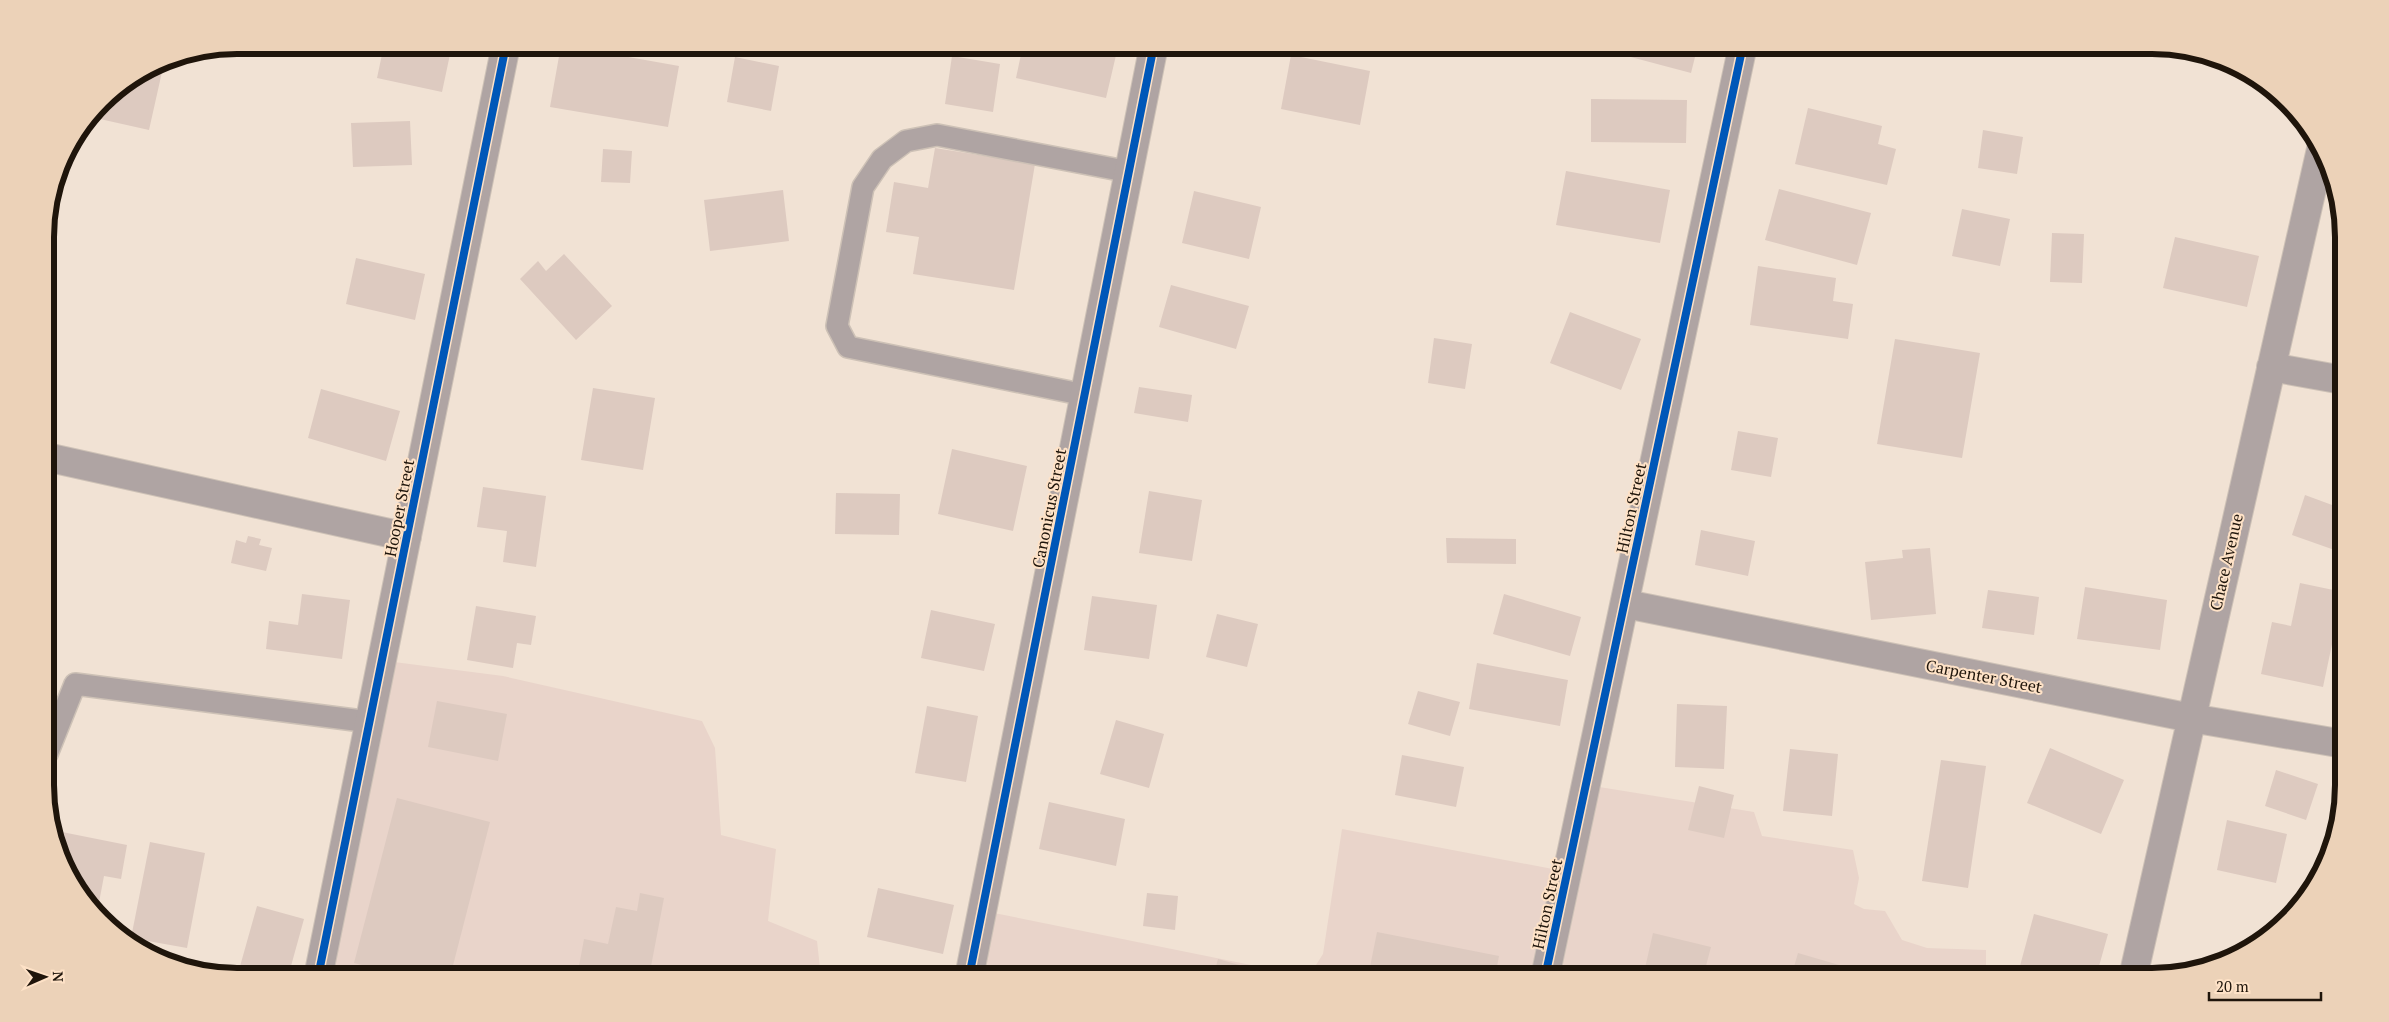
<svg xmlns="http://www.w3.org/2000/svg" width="2389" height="1022" font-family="'PT Serif',serif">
<rect width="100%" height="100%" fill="#f1e2d4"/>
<!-- commercial -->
<path fill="#e9d4ca" d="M 394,662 L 503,676 L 702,721 L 715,748 L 721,835 L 776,849 L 768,921 L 817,941 L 821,977 L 325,977 Z
M 1593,786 L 1754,812 L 1762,836 L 1853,850 L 1859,878 L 1854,904 L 1864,909 L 1885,911 L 1902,940 L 1927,948 L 1986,950 L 1986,971 L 2019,977 L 1354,977 L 1316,965 L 1323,954 L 1342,829 L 1558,870 Z
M 994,913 L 1306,976 L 1306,977 L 972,977 Z
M 883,967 L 923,977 L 829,977 L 843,969 Z"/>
<!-- building -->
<path fill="#ddcac0" d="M 384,45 L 452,45 L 442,92 L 377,78 Z
M 561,45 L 679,66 L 668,127 L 550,107 Z
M 1023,45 L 1092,45 L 1117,51 L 1106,98 L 1016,78 Z
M 1630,45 L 1698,45 L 1691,73 L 1627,56 Z
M 1291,55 L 1370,71 L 1360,125 L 1281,109 Z
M 952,56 L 1000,64 L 993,112 L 945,104 Z
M 735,57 L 779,66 L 771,111 L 727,102 Z
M 159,62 L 164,63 L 149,130 L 91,117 L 110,93 Z
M 1591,99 L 1687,100 L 1686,143 L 1591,142 Z
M 1808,108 L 1882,126 L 1878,144 L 1896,149 L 1887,185 L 1795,164 Z
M 410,121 L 412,165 L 353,167 L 351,123 Z
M 1983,130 L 2023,137 L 2017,174 L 1978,168 Z
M 935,148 L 1035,164 L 1014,290 L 913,274 L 919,237 L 886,232 L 894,182 L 928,188 Z
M 603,149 L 632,151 L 630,183 L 601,182 Z
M 1566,171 L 1670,190 L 1660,243 L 1556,225 Z
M 1779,189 L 1871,213 L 1857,265 L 1765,240 Z
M 783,190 L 789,241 L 710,251 L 704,200 Z
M 1194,191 L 1261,207 L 1249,259 L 1182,243 Z
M 1962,209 L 2010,219 L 2000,266 L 1952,256 Z
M 2052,233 L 2084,234 L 2082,283 L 2050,282 Z
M 2175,237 L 2259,256 L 2247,307 L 2163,288 Z
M 564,254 L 612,306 L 576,340 L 520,279 L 538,261 L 546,271 Z
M 356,258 L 425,274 L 415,320 L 346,304 Z
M 1758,266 L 1836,278 L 1833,301 L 1853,304 L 1848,339 L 1750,325 Z
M 1171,285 L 1249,306 L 1236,349 L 1159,327 Z
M 1570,312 L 1641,339 L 1621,390 L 1550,363 Z
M 1434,338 L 1472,344 L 1465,389 L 1428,383 Z
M 1895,339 L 1980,353 L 1962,458 L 1877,444 Z
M 1139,387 L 1192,395 L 1188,422 L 1134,413 Z
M 593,388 L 655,398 L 643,470 L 581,460 Z
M 321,389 L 400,411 L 386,461 L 308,438 Z
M 1738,431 L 1778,438 L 1771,477 L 1731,470 Z
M 952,449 L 1027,466 L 1013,531 L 938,514 Z
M 483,487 L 546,496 L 536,567 L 503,562 L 507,531 L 477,527 Z
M 1149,491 L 1202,500 L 1192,561 L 1139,553 Z
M 836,493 L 900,494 L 899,535 L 835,534 Z
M 2305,495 L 2343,509 L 2343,553 L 2292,535 Z
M 1701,530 L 1755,541 L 1748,576 L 1695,565 Z
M 248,536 L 261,539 L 259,545 L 272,548 L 266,571 L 231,563 L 236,540 L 246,543 Z
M 1446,538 L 1516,539 L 1516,564 L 1447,563 Z
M 1930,548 L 1936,614 L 1871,620 L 1865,562 L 1903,558 L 1902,550 Z
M 2300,583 L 2343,592 L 2323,687 L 2261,674 L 2272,622 L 2291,626 Z
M 2085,587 L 2167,600 L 2160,650 L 2077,639 Z
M 1988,590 L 2039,597 L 2034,635 L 1982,628 Z
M 302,594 L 350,600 L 342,659 L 266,649 L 269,621 L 298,625 Z
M 1504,594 L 1581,617 L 1570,656 L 1493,634 Z
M 1092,596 L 1157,605 L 1149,659 L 1084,650 Z
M 476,606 L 536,616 L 531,645 L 517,643 L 513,668 L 467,660 Z
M 931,610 L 995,624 L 984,671 L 921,658 Z
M 1217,614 L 1258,624 L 1247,667 L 1206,657 Z
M 1477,663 L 1568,680 L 1560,726 L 1469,709 Z
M 1418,691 L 1460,702 L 1450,736 L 1408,724 Z
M 437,701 L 507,714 L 498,761 L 428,747 Z
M 1677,704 L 1727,706 L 1724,769 L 1675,767 Z
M 927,706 L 978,716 L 966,782 L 915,773 Z
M 1116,720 L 1164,734 L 1149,788 L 1100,774 Z
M 2050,748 L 2124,780 L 2101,834 L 2027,803 Z
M 1790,749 L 1838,754 L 1832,816 L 1783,811 Z
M 1402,755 L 1464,767 L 1456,807 L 1395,795 Z
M 1941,760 L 1986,766 L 1968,888 L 1922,881 Z
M 2276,770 L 2318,784 L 2306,820 L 2265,806 Z
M 1699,786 L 1734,795 L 1724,838 L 1688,830 Z
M 397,798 L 490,822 L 450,977 L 408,977 L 354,963 Z
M 1049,802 L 1125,819 L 1116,866 L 1039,849 Z
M 2227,820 L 2287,834 L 2276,883 L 2217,870 Z
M 52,830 L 127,845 L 121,879 L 104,876 L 97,913 L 85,902 L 60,859 Z
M 150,842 L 205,853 L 187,948 L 131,938 Z
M 878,888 L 954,905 L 943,954 L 867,937 Z
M 640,893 L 664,898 L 649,977 L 577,977 L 584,939 L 608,944 L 616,907 L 637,911 Z
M 1147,893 L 1178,896 L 1175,930 L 1143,926 Z
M 257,906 L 304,919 L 288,977 L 237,977 Z
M 2034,914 L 2108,934 L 2096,977 L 2056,977 L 2020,966 Z
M 1377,932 L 1499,956 L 1495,977 L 1368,977 Z
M 1653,933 L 1711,947 L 1703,977 L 1643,977 Z
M 1798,953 L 1839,965 L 1836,977 L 1791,977 Z
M 1218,959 L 1278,976 L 1278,977 L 1213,977 Z
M 487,970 L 518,976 L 518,977 L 486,977 Z
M 1863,970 L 1901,976 L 1901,977 L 1862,977 Z
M 852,973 L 870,976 L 870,977 L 851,977 Z"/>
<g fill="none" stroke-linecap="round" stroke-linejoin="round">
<defs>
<path id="service" d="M 1085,395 L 848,347 L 837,326 L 863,187 L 882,159 L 906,141 L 937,135 L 1130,172
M 47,754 L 75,684 L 370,722"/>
<path id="minor" d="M 2271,367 L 2343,380
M 46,457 L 407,537
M 1626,604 L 2191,718 L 2344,744
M 318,977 L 506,45
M 969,977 L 1154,45
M 1545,977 L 1743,45
M 2133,977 L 2321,149"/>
</defs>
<!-- service casing -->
<use href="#service" stroke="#cdc1b6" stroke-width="24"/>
<!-- minor casing -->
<use href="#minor" stroke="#cdc1b6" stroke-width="30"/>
<!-- service -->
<use href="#service" stroke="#afa4a3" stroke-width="21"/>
<!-- minor -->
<use href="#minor" stroke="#afa4a3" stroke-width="28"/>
<defs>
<path id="cycleway" d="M 318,977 L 506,45
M 969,977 L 1154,45
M 1545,977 L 1743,45"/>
</defs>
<!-- cycleway casing -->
<use href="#cycleway" stroke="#fee2c7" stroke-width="11"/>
<!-- cycleway -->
<use href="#cycleway" stroke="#0057b8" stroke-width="8"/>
</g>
<g text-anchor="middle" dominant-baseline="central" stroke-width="4" stroke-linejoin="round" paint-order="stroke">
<!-- street labels -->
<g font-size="16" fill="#1f150b" stroke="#fee2c7">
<text transform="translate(399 508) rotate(-79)">Hooper Street</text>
<text transform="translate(1049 508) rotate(-79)">Canonicus Street</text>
<text transform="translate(1631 508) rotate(-78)">Hilton Street</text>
<text transform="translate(2226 562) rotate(-77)">Chace Avenue</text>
<text transform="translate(1984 676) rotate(11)">Carpenter Street</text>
<text transform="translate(1547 904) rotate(-78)">Hilton Street</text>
</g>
</g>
<!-- crop -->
<path d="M0 0H2389V1022H0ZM237 54H2152A183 183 0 0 1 2335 237V785A183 183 0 0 1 2152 968H237A183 183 0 0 1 54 785V237A183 183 0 0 1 237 54Z" fill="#ecd2b8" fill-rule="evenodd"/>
<path fill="none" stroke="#1f150b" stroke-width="6" d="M237 54H2152A183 183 0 0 1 2335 237V785A183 183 0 0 1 2152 968H237A183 183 0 0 1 54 785V237A183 183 0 0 1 237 54Z"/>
<!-- north arrow -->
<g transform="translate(45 977) rotate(88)" stroke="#fee2c7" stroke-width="4" paint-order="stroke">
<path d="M0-4L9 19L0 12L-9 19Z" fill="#1f150b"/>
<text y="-8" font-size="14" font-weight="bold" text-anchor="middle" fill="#1f150b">N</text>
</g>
<!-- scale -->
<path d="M2209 992v8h112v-8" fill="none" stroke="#1f150b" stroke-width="2.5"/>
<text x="2216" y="992" font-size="15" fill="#1f150b" stroke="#fee2c7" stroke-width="4" paint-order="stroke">20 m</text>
</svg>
